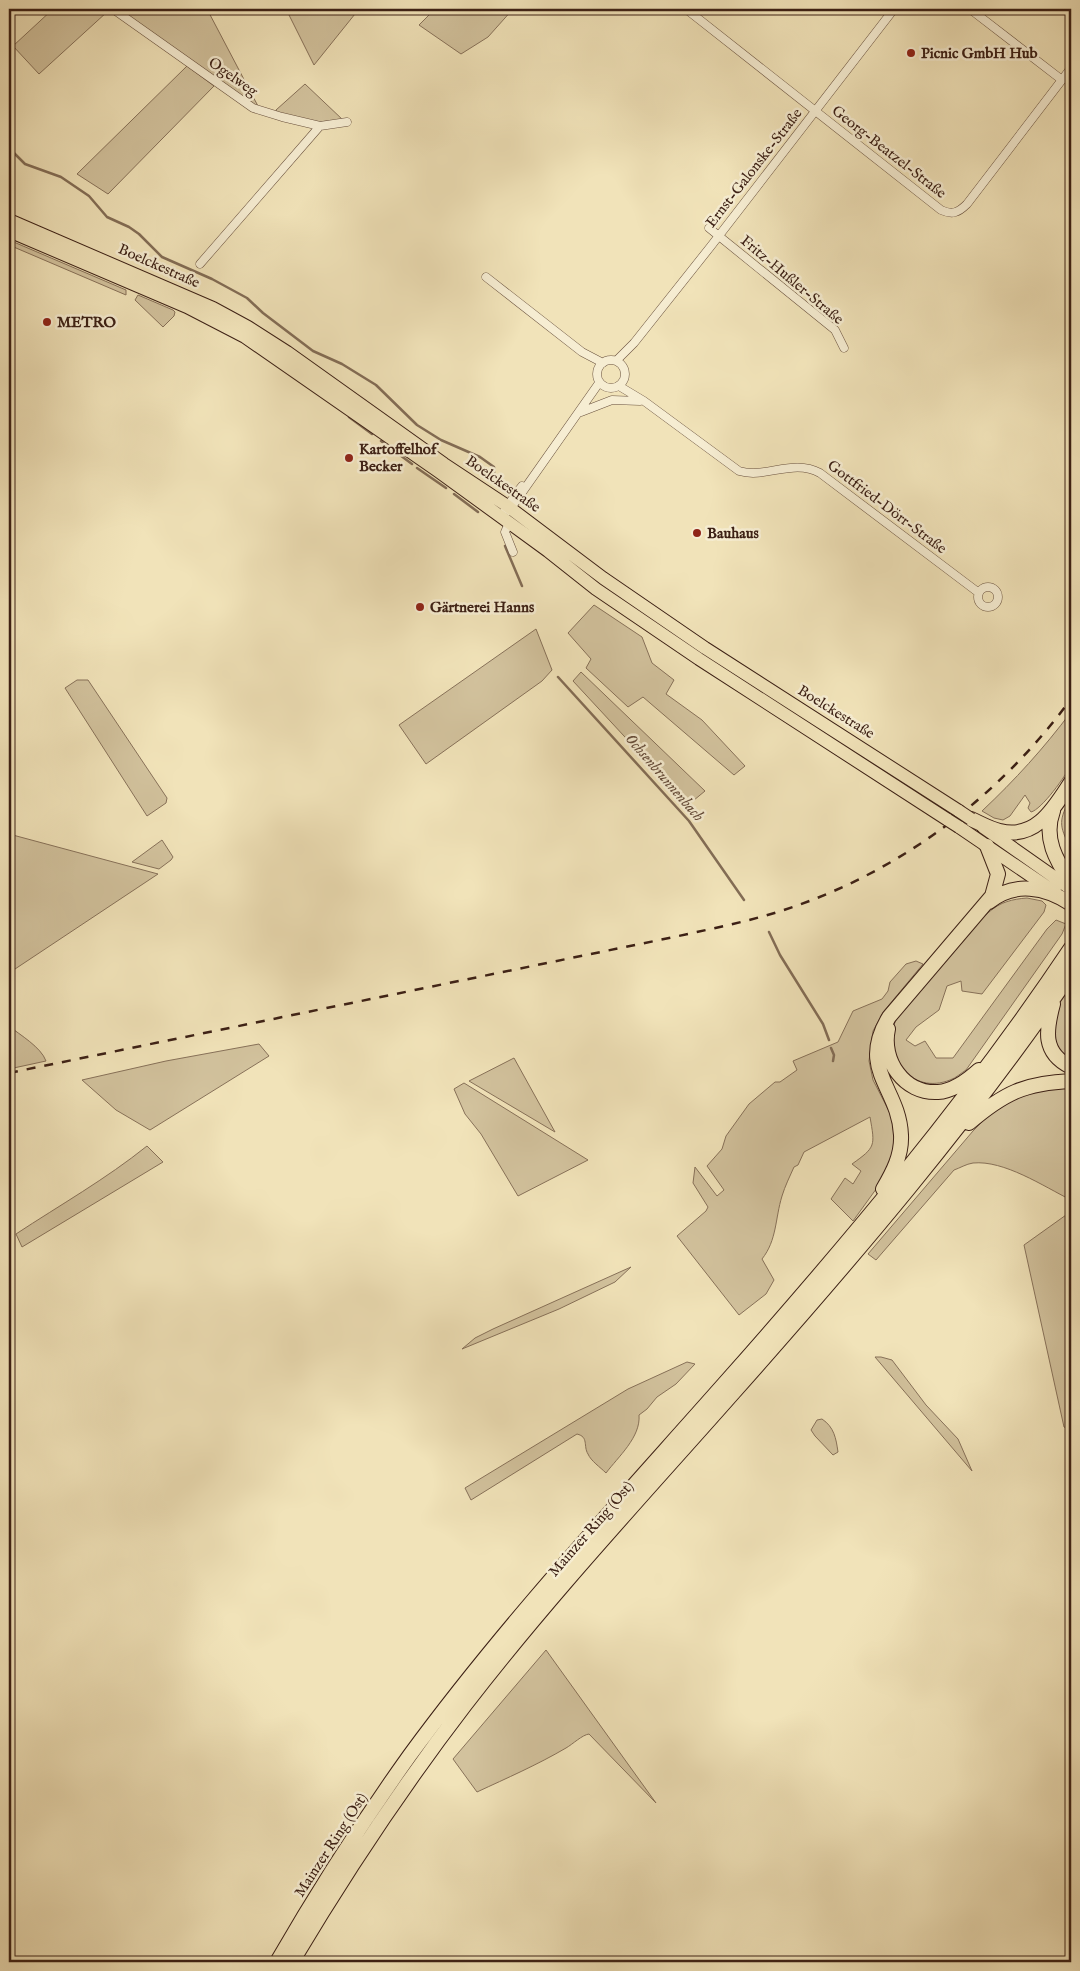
<svg xmlns="http://www.w3.org/2000/svg" width="1080" height="1971" font-family="'IM FELL English',serif">
<rect width="100%" height="100%" fill="#f1e3b9"/>
<filter id="stains"><feTurbulence type="fractalNoise" baseFrequency=".004" numOctaves="4"/><feColorMatrix values="0 0 0 0 .2 0 0 0 0 .09 0 0 0 0 .02 0 0 0 .5 -.17"/></filter>
<radialGradient id="worn" r=".72"><stop offset=".6" stop-color="#630" stop-opacity="0"/><stop offset="1" stop-color="#630" stop-opacity=".3"/></radialGradient>
<!-- green -->
<path fill="#d2c29d" stroke="#877159" d="M 53,9 L 103,9 L 107,12 L 39,74 L 13,46 Z
M 117,9 L 207,9 L 259,108 Z
M 286,9 L 359,9 L 314,65 Z
M 435,9 L 513,9 L 488,37 L 461,54 L 419,25 Z
M 187,66 L 214,86 L 108,194 L 77,174 Z
M 305,84 L 343,120 L 317,122 L 277,113 L 276,110 Z
M 9,240 L 126,290 L 126,295 L 9,245 Z
M 138,295 L 173,310 L 175,312 L 174,316 L 163,327 L 135,300 Z
M 594,605 L 642,637 L 652,663 L 674,680 L 666,694 L 702,720 L 745,766 L 734,775 L 643,697 L 628,707 L 586,668 L 591,659 L 568,633 Z
M 536,629 L 552,670 L 542,681 L 426,764 L 399,725 Z
M 581,672 L 705,791 L 688,805 L 573,681 Z
M 77,680 L 88,680 L 167,798 L 166,803 L 147,816 L 65,688 Z
M 1071,712 C 1071,724 1074,755 1071,764 C 1067,775 1041,810 1031,812 L 1028,808 L 1030,803 L 1025,795 L 1010,816 L 1003,820 L 994,818 L 982,811 C 1015,780 1044,748 1071,712 Z
M 1071,796 L 1071,849 C 1058,824 1059,821 1071,796 Z
M 9,834 L 158,874 L 9,973 Z
M 162,840 L 173,857 L 171,860 L 159,869 L 132,862 Z
M 1027,898 L 1042,901 L 1046,905 L 1044,912 L 982,994 L 962,991 L 961,981 L 947,986 L 939,1010 L 916,1027 L 906,1040 L 915,1046 L 925,1041 L 936,1058 L 953,1058 L 1047,929 L 1056,920 L 1066,924 L 1062,934 L 966,1070 C 961,1073 956,1078 950,1080 C 912,1095 882,1058 895,1022 C 903,1001 944,961 961,943 C 970,933 978,920 989,912 C 1000,902 1013,899 1027,898 Z
M 916,961 L 923,964 L 884,1011 L 873,1031 L 869,1061 L 873,1080 L 891,1115 L 896,1147 L 887,1174 L 853,1221 L 831,1199 L 845,1178 L 853,1184 L 861,1171 L 852,1164 C 876,1147 875,1146 870,1117 L 804,1152 L 798,1165 L 794,1167 C 790,1176 785,1186 782,1196 C 775,1219 777,1240 762,1259 L 774,1280 L 766,1294 L 739,1315 L 677,1236 L 706,1211 L 708,1207 L 693,1183 L 695,1167 L 717,1196 L 724,1190 L 707,1166 L 722,1149 L 726,1136 L 749,1104 L 775,1082 L 780,1082 L 797,1070 L 793,1061 L 838,1042 L 853,1011 L 882,999 L 888,991 L 890,982 L 906,964 Z
M 1071,987 L 1071,1060 L 1064,1056 L 1052,1041 L 1056,1008 Z
M 9,1026 C 20,1035 41,1047 46,1061 L 9,1069 Z
M 259,1044 L 269,1056 L 150,1130 L 116,1110 L 82,1080 L 166,1061 Z
M 514,1058 L 555,1132 L 469,1081 Z
M 464,1083 L 588,1160 L 518,1196 L 481,1134 L 465,1114 L 454,1089 Z
M 1071,1084 L 1071,1200 C 1043,1186 1004,1160 973,1163 C 966,1164 960,1168 954,1170 L 876,1260 L 868,1254 L 973,1131 L 994,1110 L 1015,1096 Z
M 147,1146 L 163,1162 L 22,1247 L 16,1234 C 60,1205 106,1179 147,1146 Z
M 1066,1215 L 1071,1218 L 1071,1430 L 1064,1427 L 1024,1245 Z
M 631,1267 L 615,1282 L 559,1309 L 462,1349 L 475,1338 L 493,1329 Z
M 875,1357 L 881,1357 L 892,1360 L 926,1405 L 958,1439 L 972,1471 Z
M 687,1362 L 695,1364 L 676,1384 L 657,1397 L 647,1409 L 639,1415 C 641,1437 618,1457 606,1473 C 600,1467 591,1461 588,1454 C 583,1446 589,1437 577,1434 L 471,1500 L 465,1488 L 628,1389 Z
M 822,1419 C 834,1427 836,1438 838,1452 L 833,1455 L 815,1436 L 811,1430 L 817,1420 Z
M 546,1650 L 656,1803 L 589,1734 C 582,1735 573,1744 566,1748 C 537,1765 507,1778 477,1792 L 453,1759 Z"/>
<g fill="none" stroke-linecap="round" stroke-linejoin="round">
<!-- stream -->
<path stroke="#836d56" stroke-width="2.5" d="M 9,148 L 25,164 L 61,177 L 89,196 L 107,217 L 129,227 L 139,234 L 162,257 L 212,279 L 247,298 L 263,313 L 313,351 L 342,364 L 376,385 L 417,425 L 441,440 L 480,457 L 494,467 L 494,479
M 349,417 L 372,434
M 381,441 L 412,464
M 417,468 L 446,488
M 454,494 L 478,512
M 505,546 L 522,586
M 558,677 L 689,821 L 744,900
M 769,932 L 780,955 L 823,1024 L 829,1040
M 831,1048 L 834,1055 L 833,1061"/>
<defs>
<path id="street" d="M 113,9 L 253,108 L 282,117 L 320,126 L 200,264
M 686,9 L 941,210 C 952,215 958,213 967,204 L 1071,68
M 970,9 L 1062,80
M 320,126 L 347,122
M 709,228 L 835,330 L 844,348
M 486,277 L 582,352 L 603,363
M597 374a14 14 0 1 1 28 0a14 14 0 1 1-28 0Z
M 616,361 L 634,343 L 711,246 L 894,9
M 619,386 L 644,401 L 739,471 C 766,479 793,458 820,473 L 979,593
M 581,412 L 612,400 L 640,401
M 505,509 L 522,486
M 509,511 L 599,383
M 509,523 L 505,532 L 513,552
M978 597a10 10 0 1 1 20 0a10 10 0 1 1-20 0Z"/>
<path id="primary" d="M 9,220 L 213,308 L 248,327 L 287,352 L 444,464 L 506,505 L 603,578 L 705,648 L 959,811
M 9,231 L 187,307 L 245,337 L 438,471 L 548,551 L 596,589 L 699,659 L 948,820
M 959,827 L 1056,893
M 983,827 L 1071,889"/>
<path id="highway" d="M 1053,811 C 1043,838 1056,860 1071,883
M 971,819 C 980,823 990,829 1000,831 C 1036,840 1054,808 1071,782
M 989,902 C 1014,881 1046,887 1071,904
M 1053,1004 C 1046,1030 1042,1053 1071,1067
M 888,1029 C 881,1060 904,1094 938,1092 C 953,1091 968,1080 979,1070
M 969,1123 C 1004,1093 1025,1083 1071,1081
M 883,1189 C 893,1172 902,1155 901,1135 C 899,1087 857,1070 889,1017 L 992,896 L 998,874 L 987,846
M 277,1962 C 318,1891 362,1822 410,1755 C 506,1624 617,1505 724,1384 C 848,1244 968,1102 1071,948
M 292,1962 C 345,1873 402,1787 465,1705 C 549,1596 643,1495 734,1392 C 853,1258 970,1121 1071,973"/>
</defs>
<!-- street casing -->
<use href="#street" stroke="#69513e" stroke-width="9"/>
<!-- primary casing -->
<use href="#primary" stroke="#3c2015" stroke-width="14"/>
<!-- highway casing -->
<use href="#highway" stroke="#3c2015" stroke-width="16"/>
<!-- street -->
<use href="#street" stroke="#f6edd2" stroke-width="8"/>
<!-- primary -->
<use href="#primary" stroke="#f1e3b9" stroke-width="12"/>
<!-- highway -->
<use href="#highway" stroke="#f1e3b9" stroke-width="14"/>
<!-- rail -->
<path stroke="#3c2015" stroke-width="2.5" stroke-dasharray="9 9" stroke-linecap="butt" d="M 9,1073 L 674,937 C 710,929 746,922 781,911 C 899,873 998,798 1071,699"/>
<defs>
<path id="primary-bridge" d="M 959,811 L 971,819
M 948,820 L 959,827"/>
</defs>
<!-- primary-bridge casing -->
<use href="#primary-bridge" stroke="#3c2015" stroke-width="14" stroke-linecap="butt"/>
<!-- primary-bridge -->
<use href="#primary-bridge" stroke="#f1e3b9" stroke-width="12"/>
</g>
<!-- markers -->
<g fill="#8f2418" stroke="#f6edd2" stroke-width="2">
<circle cx="911" cy="53" r="5"/>
<circle cx="47" cy="322" r="5"/>
<circle cx="349" cy="458" r="5"/>
<circle cx="697" cy="533" r="5"/>
<circle cx="420" cy="607" r="5"/>
</g>
<g text-anchor="middle" dominant-baseline="central" stroke-width="5" stroke-linejoin="round" paint-order="stroke">
<!-- poi labels -->
<g font-size="15" font-weight="bold" fill="#3c2015" stroke="#f6edd2" text-anchor="start">
<text x="921" y="53">Picnic GmbH Hub</text>
<text x="57" y="322">METRO</text>
<text x="359" y="449">Kartoffelhof<tspan x="359" dy="17">Becker</tspan></text>
<text x="707" y="533">Bauhaus</text>
<text x="430" y="607">Gärtnerei Hanns</text>
</g>
<!-- street labels -->
<g font-size="15" fill="#3c2015" stroke="#f6edd2">
<text transform="translate(233 77) rotate(35)">Ogelweg</text>
<text transform="translate(889 152) rotate(38)">Georg-Beatzel-Straße</text>
<text transform="translate(754 168) rotate(-52)">Ernst-Galonske-Straße</text>
<text transform="translate(159 266) rotate(24)">Boelckestraße</text>
<text transform="translate(792 280) rotate(40)">Fritz-Hußler-Straße</text>
<text transform="translate(503 484) rotate(35)">Boelckestraße</text>
<text transform="translate(887 507) rotate(37)">Gottfried-Dörr-Straße</text>
<text transform="translate(836 712) rotate(32)">Boelckestraße</text>
<text transform="translate(591 1529) rotate(-49)">Mainzer Ring (Ost)</text>
<text transform="translate(331 1845) rotate(-57)">Mainzer Ring (Ost)</text>
</g>
<!-- water labels -->
<g font-size="16" font-style="italic" fill="#664d3b" stroke="#f6edd2">
<text transform="translate(664 778) rotate(49)">Ochsenbrunnenbach</text>
</g>
</g>
<!-- margin -->
<rect width="1080" height="1971" fill="none" stroke="#f1e3b9" stroke-width="30"/>
<rect x="10" y="10" width="1060" height="1951" fill="none" stroke="#3c2015" stroke-width="2.5"/>
<rect x="15" y="15" width="1050" height="1941" fill="none" stroke="#3c2015"/>
<rect width="100%" height="100%" filter="url(#stains)"/>
<rect width="100%" height="100%" fill="url(#worn)"/>
</svg>
